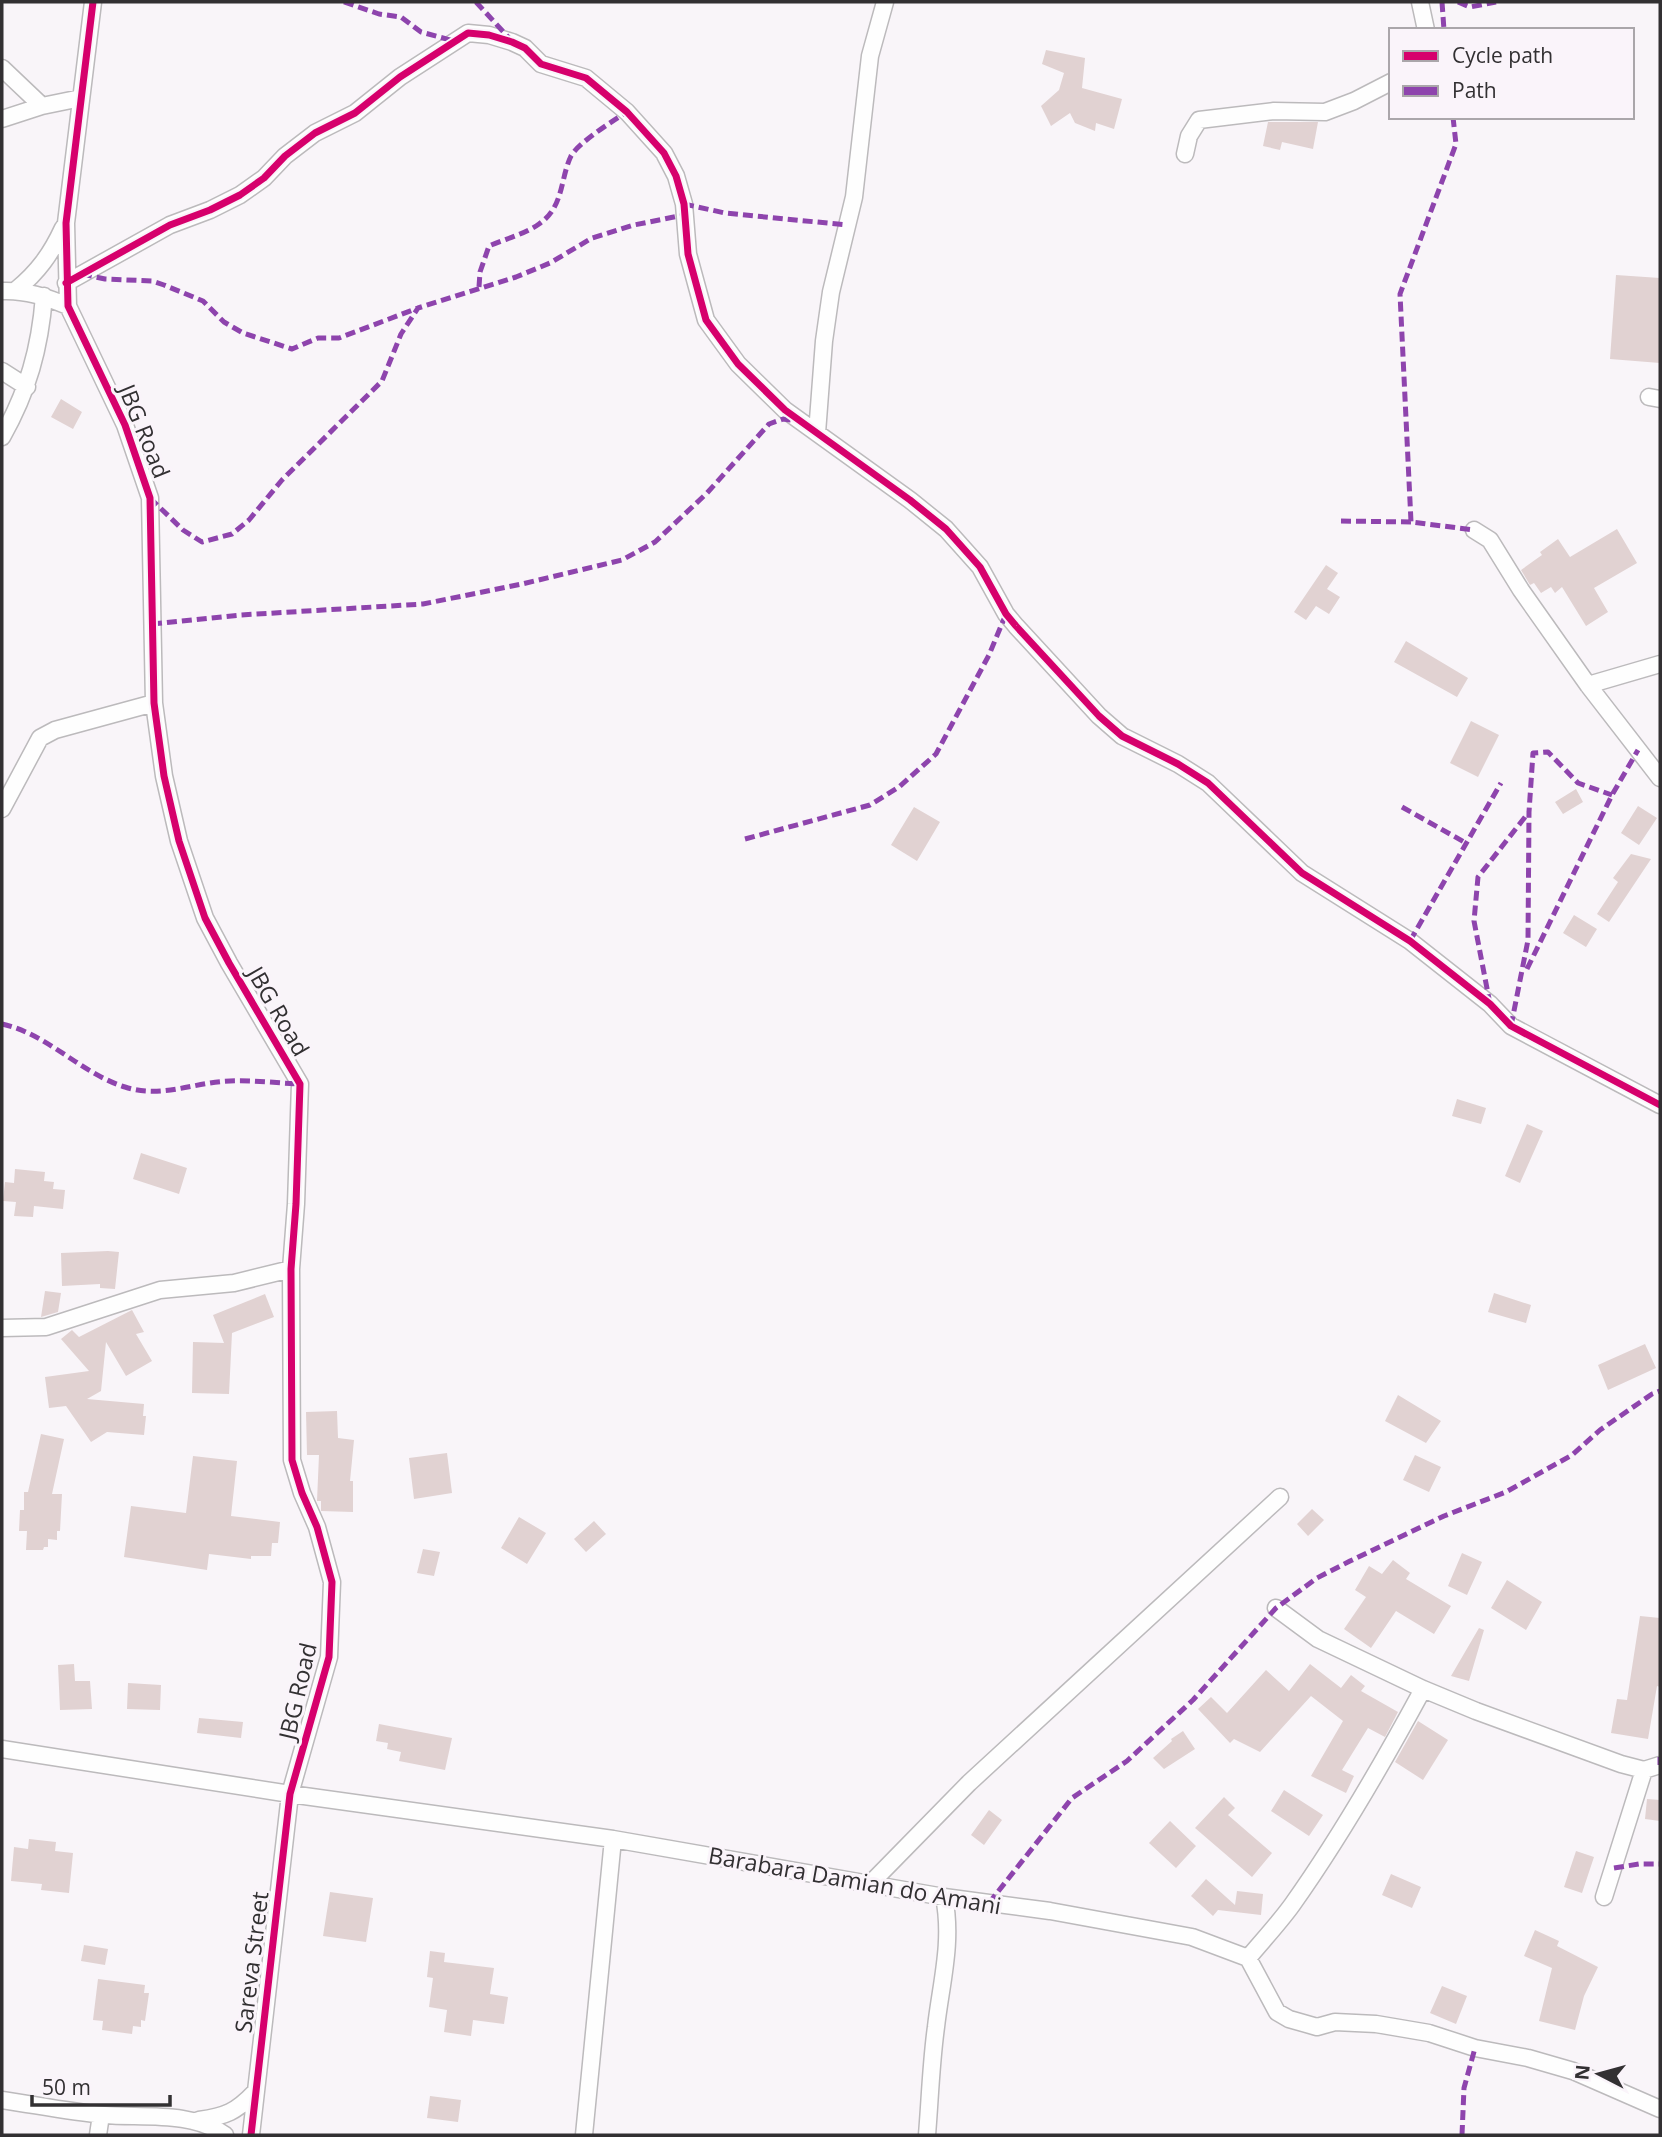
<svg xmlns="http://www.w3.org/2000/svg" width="1662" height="2137" font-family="'Open Sans',sans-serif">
<rect width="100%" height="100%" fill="#f9f5f9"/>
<!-- building -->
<path fill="#e1d2d2" d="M 1046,50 L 1085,58 L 1082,88 L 1122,99 L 1114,129 L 1096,123 L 1095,131 L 1075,123 L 1070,113 L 1051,126 L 1041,106 L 1059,90 L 1064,73 L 1042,64 Z
M 1268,122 L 1318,122 L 1313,149 L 1282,142 L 1280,150 L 1263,146 Z
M 1616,275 L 1660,278 L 1660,363 L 1610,359 Z
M 61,399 L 82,412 L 73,429 L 51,417 Z
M 1617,529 L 1637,563 L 1594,588 L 1608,612 L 1586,626 L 1562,587 L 1555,593 L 1551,587 L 1541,593 L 1534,583 L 1530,585 L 1521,570 L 1542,555 L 1540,552 L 1558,539 L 1570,557 Z
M 1326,565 L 1338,573 L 1327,589 L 1340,597 L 1329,614 L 1316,606 L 1306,620 L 1294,612 Z
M 1406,641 L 1468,678 L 1457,697 L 1394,662 Z
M 1471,721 L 1499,735 L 1478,777 L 1450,763 Z
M 1576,789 L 1583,802 L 1563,814 L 1555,802 Z
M 1638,806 L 1657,818 L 1639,845 L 1621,833 Z
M 914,807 L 940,822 L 917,861 L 891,845 Z
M 1631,854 L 1651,859 L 1609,922 L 1597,914 L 1618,882 L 1613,878 Z
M 1574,915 L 1597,929 L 1586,947 L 1563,933 Z
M 1457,1099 L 1486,1108 L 1481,1124 L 1452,1116 Z
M 1527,1124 L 1543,1131 L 1520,1183 L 1505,1176 Z
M 141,1153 L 187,1168 L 179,1194 L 133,1179 Z
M 15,1169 L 45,1172 L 44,1181 L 54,1182 L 53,1189 L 65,1190 L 63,1209 L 34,1206 L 33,1217 L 14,1216 L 16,1202 L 3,1201 L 5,1182 L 14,1183 Z
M 108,1251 L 119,1252 L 115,1289 L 100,1288 L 100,1284 L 62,1286 L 61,1253 Z
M 45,1291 L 61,1293 L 58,1312 L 41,1317 Z
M 1494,1293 L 1531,1305 L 1526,1323 L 1488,1312 Z
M 265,1294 L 274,1317 L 232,1333 L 229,1394 L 192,1393 L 193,1342 L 224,1343 L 213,1315 Z
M 132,1310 L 144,1332 L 136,1334 L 152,1361 L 126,1376 L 106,1342 L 101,1391 L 87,1399 L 144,1404 L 143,1416 L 146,1416 L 144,1435 L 107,1432 L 91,1442 L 66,1406 L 49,1408 L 45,1377 L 89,1371 L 61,1339 L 72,1330 L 79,1337 Z
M 1645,1344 L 1656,1368 L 1608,1390 L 1598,1365 Z
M 1398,1395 L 1441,1421 L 1426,1443 L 1385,1421 Z
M 337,1411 L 338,1438 L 354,1440 L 350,1481 L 353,1481 L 353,1512 L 321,1511 L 321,1501 L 317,1501 L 319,1455 L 307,1455 L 306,1412 Z
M 41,1434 L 64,1439 L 52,1494 L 62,1494 L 60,1531 L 57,1531 L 57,1540 L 48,1539 L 48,1547 L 44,1547 L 43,1550 L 26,1550 L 27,1531 L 19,1531 L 20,1510 L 24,1510 L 24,1492 L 28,1492 Z
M 447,1453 L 452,1493 L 414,1499 L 409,1458 Z
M 1415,1455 L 1441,1467 L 1429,1492 L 1403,1480 Z
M 193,1456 L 237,1461 L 231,1516 L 280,1522 L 278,1543 L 272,1543 L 271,1556 L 251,1556 L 251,1559 L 209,1554 L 207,1570 L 124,1557 L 131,1506 L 186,1513 Z
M 1312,1509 L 1324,1520 L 1308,1536 L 1297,1524 Z
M 519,1517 L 546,1533 L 527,1564 L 501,1548 Z
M 594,1521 L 606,1534 L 586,1552 L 574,1539 Z
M 423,1549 L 440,1552 L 434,1576 L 417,1573 Z
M 1462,1553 L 1482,1562 L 1467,1595 L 1448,1586 Z
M 1393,1560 L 1410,1573 L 1406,1579 L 1451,1606 L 1434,1634 L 1396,1611 L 1371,1648 L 1344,1629 L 1366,1597 L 1355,1590 L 1369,1566 L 1382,1574 Z
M 1507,1580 L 1542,1602 L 1526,1630 L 1491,1608 Z
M 1640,1616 L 1660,1618 L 1660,1687 L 1657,1686 L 1648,1739 L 1611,1733 L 1617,1699 L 1627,1700 Z
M 1479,1628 L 1484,1630 L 1469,1681 L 1451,1676 Z
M 74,1664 L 75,1681 L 90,1681 L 92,1709 L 60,1710 L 58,1665 Z
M 1310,1664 L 1341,1688 L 1351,1675 L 1365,1686 L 1361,1691 L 1398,1712 L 1385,1737 L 1368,1728 L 1342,1770 L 1354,1776 L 1346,1793 L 1311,1776 L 1343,1721 L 1311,1696 L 1260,1752 L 1234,1739 L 1230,1743 L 1198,1709 L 1211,1697 L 1227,1713 L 1266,1670 L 1289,1691 Z
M 128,1683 L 161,1685 L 160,1710 L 127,1709 Z
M 199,1718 L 243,1722 L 241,1738 L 197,1733 Z
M 1418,1721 L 1448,1740 L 1423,1780 L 1395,1762 Z
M 379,1724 L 452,1738 L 445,1770 L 399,1761 L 401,1752 L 387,1749 L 388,1743 L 376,1741 Z
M 1183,1731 L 1195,1749 L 1164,1769 L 1153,1758 L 1172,1741 L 1171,1739 Z
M 1284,1790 L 1323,1815 L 1309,1836 L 1271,1811 Z
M 1224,1797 L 1235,1808 L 1228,1815 L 1272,1853 L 1252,1877 L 1195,1828 Z
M 1647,1799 L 1660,1800 L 1660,1821 L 1645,1819 Z
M 989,1810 L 1002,1820 L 984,1845 L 971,1835 Z
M 1170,1821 L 1196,1846 L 1176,1868 L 1149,1843 Z
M 29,1839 L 56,1842 L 55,1851 L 73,1853 L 69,1893 L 41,1890 L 42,1884 L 11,1881 L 14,1847 L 28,1849 Z
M 1576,1851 L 1594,1857 L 1582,1893 L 1564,1887 Z
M 1391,1874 L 1421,1887 L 1412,1908 L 1382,1895 Z
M 1206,1879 L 1235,1905 L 1237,1891 L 1263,1894 L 1261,1915 L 1218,1910 L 1213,1916 L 1191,1896 Z
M 330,1892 L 373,1898 L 366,1942 L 323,1936 Z
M 1535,1930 L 1559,1941 L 1557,1946 L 1598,1967 L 1584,1996 L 1575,2030 L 1539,2021 L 1552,1968 L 1524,1956 Z
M 84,1945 L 108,1949 L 105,1965 L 81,1961 Z
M 430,1951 L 445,1953 L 444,1962 L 494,1968 L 490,1994 L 508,1997 L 504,2024 L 473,2020 L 471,2036 L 444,2032 L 447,2010 L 429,2007 L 433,1978 L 427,1977 Z
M 98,1979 L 145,1985 L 144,1993 L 149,1993 L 145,2021 L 141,2020 L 141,2027 L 133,2026 L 132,2034 L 102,2030 L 103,2021 L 93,2020 Z
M 1442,1986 L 1467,1996 L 1456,2024 L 1430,2013 Z
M 430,2096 L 461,2100 L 458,2122 L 427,2118 Z"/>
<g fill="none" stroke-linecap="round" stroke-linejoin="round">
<defs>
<path id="minor" d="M 93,2 L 66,223 L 68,306 L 125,425 L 150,498 L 154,703 L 164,776 L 179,841 L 205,918 L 229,963 L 300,1084 L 296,1204 L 291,1269 L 292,1460 L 302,1493 L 317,1527 L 332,1582 L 329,1657 L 290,1794 L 251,2135
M 1420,2 L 1426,30
M 2,68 L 42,106
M 2,119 L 42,106 L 81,98
M 1185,154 L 1189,136 L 1199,120 L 1274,111 L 1325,112 L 1354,101 L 1391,82
M 66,283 L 170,225 L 210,210 L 240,195 L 264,178 L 285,156 L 315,133 L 355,113 L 400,77 L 468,33 L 489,35 L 512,42 L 525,48 L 541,64 L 586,78 L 627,112 L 664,153 L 676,176 L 684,204 L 688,254 L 706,320 L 738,364 L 785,410 L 910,500 L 946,529 L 980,567 L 1006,614 L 1016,626 L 1099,716 L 1122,736 L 1178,764 L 1208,783 L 1302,873 L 1410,941 L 1490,1004 L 1511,1026 L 1660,1105
M 16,290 C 38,272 51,254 63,228
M 2,291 C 26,290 46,297 68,306
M 2,371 L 27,387
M 1649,397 L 1660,399
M 817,433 L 824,341 L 831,292 L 854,197 L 870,56 L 885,2
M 2,437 C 28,391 40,348 44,296
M 1474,530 L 1490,540 L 1521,590 L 1588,685 L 1660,778
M 1588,685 L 1660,664
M 2,809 L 40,738 L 55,730 L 154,703
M 2,1328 L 46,1327 L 160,1290 L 234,1283 L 291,1269
M 1276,1608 L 1318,1639 L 1423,1689 L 1476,1711 L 1621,1764 L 1644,1770 L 1660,1765
M 2,1749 L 290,1794 L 613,1839 L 944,1897 L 1050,1911 L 1192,1937 L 1248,1958 L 1277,2012 L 1289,2019 L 1317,2027 L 1335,2022 L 1376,2024 L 1429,2033 L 1475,2048 L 1528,2058 L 1573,2071 L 1660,2109
M 871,1883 L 969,1783 L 1280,1497
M 1604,1897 L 1644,1770
M 1248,1958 C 1263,1940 1279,1923 1292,1905 C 1341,1836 1383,1763 1423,1689
M 2,2100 C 36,2105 70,2112 104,2115 C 143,2118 192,2111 225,2135
M 199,2120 C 226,2116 236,2112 255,2092
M 98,2135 L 101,2115
M 584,2135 L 613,1839
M 927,2135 C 930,2099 931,2063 936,2027 C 941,1983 953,1942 944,1897"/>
</defs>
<!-- minor casing -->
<use href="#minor" stroke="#bcbabc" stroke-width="19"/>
<!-- minor -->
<use href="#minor" stroke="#fefefe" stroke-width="16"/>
<!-- quiet -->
<path stroke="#8e44ad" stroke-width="5" stroke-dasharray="10 5" stroke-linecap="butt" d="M 344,2 L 379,14 L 401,17 L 421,32 L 454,41
M 476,2 L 509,38
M 1442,2 L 1444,30
M 1458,2 L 1470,7 L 1496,2
M 1453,117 L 1456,144 L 1400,294 L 1411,522 L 1474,530
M 684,204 L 725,213 L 847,225
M 82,274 L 105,279 L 152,281 L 164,285 L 203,301 L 224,322 L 243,333 L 292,349 L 318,338 L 339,338 L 418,308
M 479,287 L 480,272 L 489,246 C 505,239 525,234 539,224 C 564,207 560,179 571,156 C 578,143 614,120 627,112
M 150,498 L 183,530 L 202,542 L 232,534 L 249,520 L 282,480 L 382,381 L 401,334 L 418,308 L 516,277 L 550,263 L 592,238 L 634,225 L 684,215
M 1341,521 L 1411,522
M 152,624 L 241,615 L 423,604 L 522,584 L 622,560 L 655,542 L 707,493 L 769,424 L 783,419 L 797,421
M 1402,807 L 1466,843
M 745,839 L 870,805 L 899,787 L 936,754 L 989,655 L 1006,614
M 1410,941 L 1501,783
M 1527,969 L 1612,795 L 1638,750
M 1490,1004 L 1474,921 L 1478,877 L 1529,812
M 2,1024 C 48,1034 80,1073 125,1087 C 162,1099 194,1082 230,1081 C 253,1080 277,1083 300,1084
M 1511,1026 L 1528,940 L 1529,812 L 1533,753 L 1548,752 L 1578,783 L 1612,795
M 1660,1765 L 1660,1757
M 1614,1868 L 1639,1864 L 1660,1864
M 989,1903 L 1072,1798 L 1127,1761 L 1193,1700 L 1276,1608 L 1317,1578 L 1350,1561 L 1444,1516 L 1506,1492 L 1572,1455 L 1600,1430 L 1652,1394 L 1660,1391
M 1462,2135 L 1464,2088 L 1475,2048"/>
<defs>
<path id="cycleway" d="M 93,2 L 66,223 L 68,306 L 125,425 L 150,498 L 154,703 L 164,776 L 179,841 L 205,918 L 229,963 L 300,1084 L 296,1204 L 291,1269 L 292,1460 L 302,1493 L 317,1527 L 332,1582 L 329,1657 L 290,1794 L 251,2135
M 66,283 L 170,225 L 210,210 L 240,195 L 264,178 L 285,156 L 315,133 L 355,113 L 400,77 L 468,33 L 489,35 L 512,42 L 525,48 L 541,64 L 586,78 L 627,112 L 664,153 L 676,176 L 684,204 L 688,254 L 706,320 L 738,364 L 785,410 L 910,500 L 946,529 L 980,567 L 1006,614 L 1016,626 L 1099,716 L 1122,736 L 1178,764 L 1208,783 L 1302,873 L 1410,941 L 1490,1004 L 1511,1026 L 1660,1105"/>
</defs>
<!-- cycleway casing -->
<use href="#cycleway" stroke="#faf4fa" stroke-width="11"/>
<!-- cycleway -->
<use href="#cycleway" stroke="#d6006c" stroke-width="7"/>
</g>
<g text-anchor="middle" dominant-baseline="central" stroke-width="6" stroke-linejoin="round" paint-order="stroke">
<!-- street labels -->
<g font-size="23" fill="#323032" stroke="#faf4fa">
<text transform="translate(145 431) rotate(68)">JBG Road</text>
<text transform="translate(279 1011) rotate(60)">JBG Road</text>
<text transform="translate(297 1691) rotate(-77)">JBG Road</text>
<text transform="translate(855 1880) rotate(10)">Barabara Damian do Amani</text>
<text transform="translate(251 1962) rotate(-83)">Sareva Street</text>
</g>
</g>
<!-- border -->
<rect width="1662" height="2137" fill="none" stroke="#323032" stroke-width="7"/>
<!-- legend -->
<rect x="1389" y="28" width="245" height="91" fill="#faf4fa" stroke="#aaa6aa" stroke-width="2"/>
<rect x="1403" y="51" width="35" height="10" fill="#d6006c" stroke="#aaa6aa" stroke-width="2"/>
<text x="1452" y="63" font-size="21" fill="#323032">Cycle path</text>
<rect x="1403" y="86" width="35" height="10" fill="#8e44ad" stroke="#aaa6aa" stroke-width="2"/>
<text x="1452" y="98" font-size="21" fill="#323032">Path</text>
<!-- north arrow -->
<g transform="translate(1599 2074) rotate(276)" stroke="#faf4fa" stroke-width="5" paint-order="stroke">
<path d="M0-5L12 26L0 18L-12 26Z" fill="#323032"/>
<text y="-10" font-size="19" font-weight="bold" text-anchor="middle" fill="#323032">N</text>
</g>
<!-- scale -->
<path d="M32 2095v10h138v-10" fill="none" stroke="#323032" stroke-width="3.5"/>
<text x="42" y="2095" font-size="21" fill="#323032" stroke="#faf4fa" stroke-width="5" paint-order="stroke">50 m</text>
</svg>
